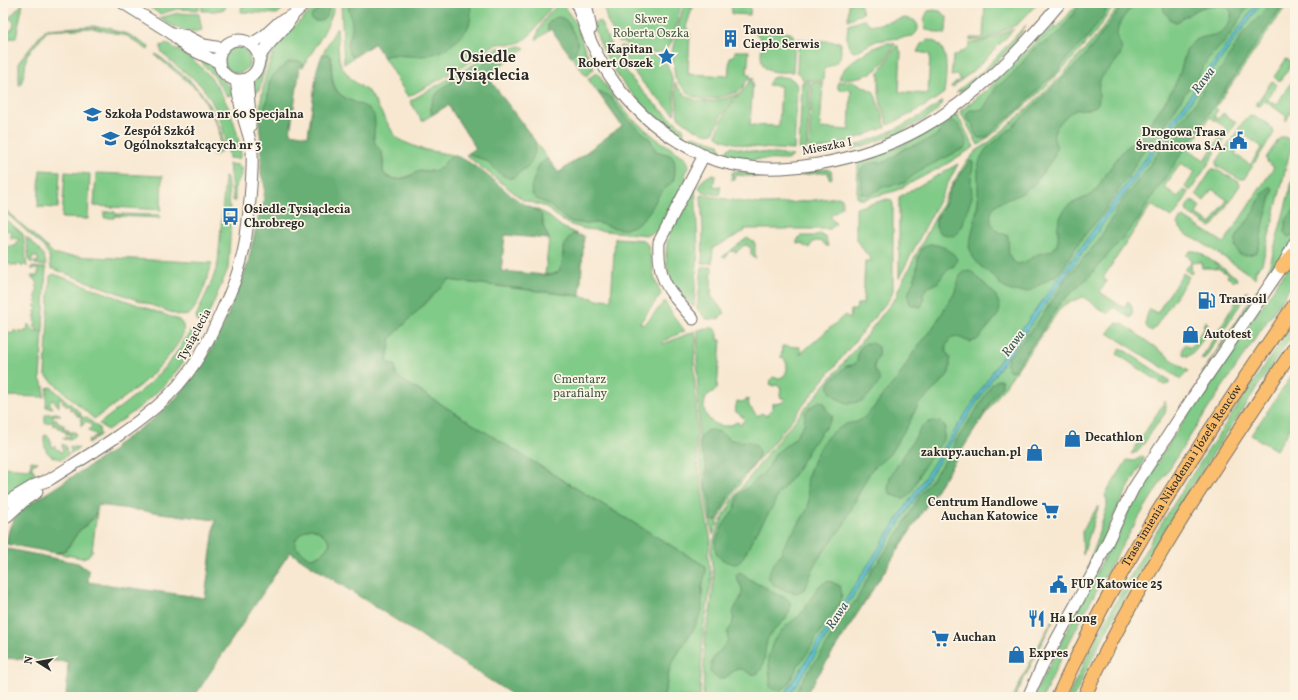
<svg xmlns="http://www.w3.org/2000/svg" width="1298" height="700" font-family="Vollkorn,serif">
<rect width="100%" height="100%" fill="#fcf5e5"/>
<filter id="ink" filterUnits="userSpaceOnUse"><feTurbulence type="fractalNoise" baseFrequency=".025" numOctaves="2"/><feDisplacementMap in="SourceGraphic" scale="8" xChannelSelector="R" yChannelSelector="G"/><feConvolveMatrix kernelMatrix="1 2 1 2 8 2 1 2 1" color-interpolation-filters="sRGB"/></filter>
<filter id="wash" filterUnits="userSpaceOnUse"><feTurbulence type="fractalNoise" baseFrequency=".012" numOctaves="4" result="noise"/><feDisplacementMap in="SourceGraphic" scale="16" xChannelSelector="R" yChannelSelector="G"/><feGaussianBlur stdDeviation="0.9" result="paint"/><feColorMatrix in="noise" values="0 0 0 0 0 0 0 0 0 0 0 0 0 0 0 0 0 1.4 0 .05"/><feComposite in="paint" operator="in"/></filter>
<g filter="url(#wash)">
<rect width="100%" height="100%" fill="#f8e8d2"/>
<!-- green -->
<path fill="#81cb88" stroke="#567b5a" d="M 23,3 L 16,38 L 3,39 L 3,37 L 13,28 L 14,22 L 9,18 Z
M 143,3 L 199,3 L 199,10 L 177,9 L 160,14 Z
M 202,3 L 225,3 L 225,9 L 215,11 L 202,11 Z
M 242,3 L 290,3 L 277,14 L 241,12 Z
M 322,3 L 334,3 C 334,20 312,52 303,67 L 304,65 L 291,61 L 286,64 L 269,87 L 267,102 L 259,118 C 261,97 265,68 276,49 C 287,31 305,16 322,3 Z
M 341,3 L 555,3 C 544,14 537,30 524,40 C 512,48 505,41 494,45 C 486,49 480,57 472,61 C 451,74 429,85 408,97 L 375,43 L 344,64 Z
M 561,3 L 562,3 L 576,24 L 582,42 L 594,69 L 586,76 L 551,29 L 536,40 C 538,26 549,11 561,3 Z
M 603,3 L 681,3 C 679,13 675,39 669,46 C 666,51 660,52 655,53 L 617,41 L 607,20 Z
M 684,3 L 694,3 L 686,27 L 690,34 L 688,74 L 728,76 L 730,57 L 734,56 L 735,51 L 749,51 L 747,75 L 750,75 L 750,78 L 753,78 L 753,80 L 747,80 L 740,91 L 719,98 L 704,100 L 692,96 L 679,84 L 675,78 L 672,51 Z
M 731,3 L 751,3 L 750,15 L 732,14 Z
M 849,3 L 860,3 L 863,13 L 848,20 Z
M 985,3 L 1038,3 L 1018,24 L 982,41 L 970,40 L 970,38 L 983,38 Z
M 1078,3 L 1109,3 L 1114,6 C 1107,16 1101,25 1094,34 C 1061,74 1022,110 982,143 L 978,145 L 960,111 L 988,89 L 1034,43 L 1055,26 L 1056,28 L 1058,27 Z
M 1121,3 L 1257,3 L 1005,353 L 783,697 L 703,697 L 705,632 L 710,613 L 714,578 L 711,558 L 711,548 L 719,525 L 735,496 L 776,443 L 861,342 L 896,297 L 899,288 L 953,183 L 965,164 L 976,151 L 987,144 L 1019,116 L 1061,76 L 1097,36 Z
M 1261,3 L 1288,3 L 1215,108 L 1218,110 L 1214,116 L 1218,119 L 1223,113 L 1236,122 L 1219,149 L 1217,149 L 1214,146 L 1226,128 L 1210,117 L 1188,150 L 1205,160 L 1212,149 L 1216,152 L 1191,190 L 1189,190 L 1185,187 L 1195,172 L 1181,163 L 1164,187 L 1178,197 L 1183,190 L 1188,192 L 1188,194 L 1175,215 L 1171,217 L 1151,205 L 1103,278 L 1107,281 L 1100,292 L 1124,308 L 1128,301 C 1133,306 1133,311 1131,317 L 1130,318 L 1114,307 L 1108,314 L 1083,297 L 1062,306 L 981,420 L 804,697 L 788,697 L 993,377 Z
M 934,10 L 940,11 L 947,17 L 946,32 L 945,34 C 938,34 933,30 926,30 C 923,24 924,17 928,11 Z
M 178,13 L 199,14 L 202,30 C 186,35 172,26 159,18 Z
M 905,18 L 914,20 C 920,26 919,31 913,36 L 876,41 L 855,52 L 852,51 C 845,44 847,35 848,25 L 865,19 L 869,24 L 875,25 Z
M 600,21 C 605,32 610,44 616,55 C 632,84 657,108 683,128 L 684,132 L 683,137 C 640,110 607,72 593,23 Z
M 1026,25 L 1014,43 L 1000,59 L 963,91 L 956,92 L 985,69 Z
M 92,26 L 111,28 L 111,30 L 128,34 L 149,47 L 148,50 L 127,36 L 92,28 L 47,31 L 27,55 L 25,69 L 21,85 L 19,85 L 19,62 L 45,30 L 47,29 Z
M 337,27 L 339,58 L 341,66 L 352,80 L 370,93 L 395,136 L 402,141 L 421,149 L 453,155 C 447,158 445,164 440,168 C 434,173 428,170 422,171 C 409,174 397,185 384,174 C 382,167 384,160 382,153 C 380,149 376,147 375,143 C 371,133 378,123 372,113 C 369,108 362,106 356,104 C 331,93 332,82 331,57 L 322,55 Z
M 1014,29 L 982,63 L 952,88 L 951,86 L 960,80 L 958,75 L 951,76 L 953,57 L 969,47 L 970,43 L 982,42 Z
M 751,31 L 790,33 L 793,35 L 795,41 L 793,72 C 785,72 775,73 768,70 C 757,64 763,48 761,40 C 759,35 755,33 751,31 Z
M 798,39 L 840,42 C 843,60 839,62 824,69 L 823,81 L 803,80 L 800,74 L 797,72 Z
M 928,40 C 952,42 946,77 944,93 C 927,106 908,116 888,125 L 881,105 L 879,93 L 879,72 L 897,45 L 901,52 L 899,92 L 928,94 L 930,54 L 917,52 L 921,44 Z
M 165,43 C 175,48 185,54 194,61 C 222,83 237,121 241,155 L 239,159 L 229,158 C 226,134 217,104 201,86 C 189,73 172,65 161,51 L 161,45 L 163,46 Z
M 886,43 L 892,43 L 895,44 C 879,72 871,78 839,79 C 842,63 872,48 886,43 Z
M 271,46 L 272,50 L 266,64 L 259,91 L 250,92 L 252,86 L 260,72 L 264,57 Z
M 520,46 L 525,48 L 487,76 L 558,173 L 622,126 L 588,79 L 597,72 L 612,95 L 631,118 L 657,139 L 686,158 L 689,165 L 684,175 L 687,177 L 661,226 L 656,232 L 647,235 L 585,229 L 571,225 L 560,219 L 546,207 L 523,200 L 466,155 L 476,148 L 448,105 L 422,121 L 410,101 L 476,63 L 488,52 L 498,48 L 513,48 Z
M 621,46 C 632,49 655,54 663,60 C 675,70 674,100 675,114 C 652,95 632,74 619,47 Z
M224 60a13 13 0 1 1 26 0a13 13 0 1 1-26 0Z
M 156,54 C 170,65 185,75 197,88 C 207,97 225,133 223,147 C 223,151 218,154 215,155 L 212,155 L 221,148 L 219,129 L 204,99 L 198,90 L 155,55 Z
M 203,58 L 210,62 L 218,76 L 232,89 L 235,94 L 227,96 L 213,75 L 202,63 Z
M 1286,59 L 1293,62 L 1279,82 L 1274,77 Z
M 776,77 C 785,77 793,76 797,86 L 794,150 C 775,149 732,147 717,136 L 717,132 L 725,113 L 749,82 L 753,82 L 750,125 L 779,126 L 781,86 L 768,85 L 772,78 Z
M 1295,77 L 1295,115 L 1291,112 L 1286,121 L 1286,116 L 1265,101 L 1260,106 L 1257,106 L 1257,103 L 1271,82 L 1273,81 L 1277,85 L 1267,99 L 1276,105 Z
M 851,81 L 857,83 L 874,92 L 886,127 C 870,133 824,153 809,149 L 812,82 L 823,83 L 820,128 L 849,130 L 851,90 L 838,89 L 838,82 Z
M 802,82 L 810,82 L 807,147 L 805,150 L 799,150 Z
M 675,83 C 693,109 713,103 738,94 L 721,116 L 713,133 C 704,137 685,123 678,117 Z
M 943,101 C 940,120 869,145 851,150 L 852,147 C 884,135 915,122 943,101 Z
M 957,114 L 974,147 L 945,165 L 895,191 L 864,199 L 858,199 L 857,197 L 858,162 C 894,151 926,134 957,114 Z
M 1251,116 C 1259,117 1273,125 1274,133 L 1244,179 L 1239,179 L 1217,166 L 1216,163 L 1230,141 L 1232,141 L 1239,146 L 1235,154 L 1250,165 L 1262,147 L 1246,136 L 1241,144 L 1233,139 L 1233,137 L 1245,119 Z
M 694,136 L 719,144 L 721,149 L 720,153 L 697,145 L 688,140 L 690,137 Z
M 1281,137 C 1289,136 1293,143 1292,150 L 1290,151 L 1262,264 L 1256,270 L 1255,278 L 1201,242 L 1185,234 L 1177,224 L 1180,219 L 1183,217 L 1185,218 L 1224,243 L 1274,167 L 1267,162 L 1266,158 L 1276,143 Z
M 731,147 L 757,152 L 793,156 L 787,160 L 745,159 L 726,154 L 727,150 Z
M 229,164 L 238,165 L 241,167 L 241,176 L 235,187 L 235,201 L 233,201 Z
M 958,164 L 899,278 L 899,197 Z
M 827,169 L 831,171 L 832,178 L 830,179 L 829,178 L 828,172 C 796,176 767,178 735,175 L 734,180 L 731,180 L 732,173 L 734,171 C 766,176 796,173 827,169 Z
M 1212,169 L 1215,169 L 1239,182 L 1240,185 L 1214,225 L 1210,227 L 1187,212 L 1186,208 L 1190,201 L 1193,201 L 1200,207 L 1196,214 L 1211,224 L 1227,200 L 1212,189 L 1204,201 L 1196,194 Z
M 40,170 L 60,171 L 58,208 L 38,207 Z
M 1295,170 L 1295,238 L 1271,274 L 1267,276 Z
M 65,172 L 90,174 L 88,219 L 62,218 Z
M 96,173 L 162,176 L 161,210 L 94,206 Z
M 713,174 L 716,175 L 713,186 L 721,187 L 719,195 C 714,194 706,193 702,191 C 693,184 708,176 713,174 Z
M 225,177 L 227,178 L 230,211 L 227,212 L 227,223 L 231,224 L 228,269 L 204,325 L 198,322 L 196,316 L 212,281 L 218,263 Z
M 695,182 L 698,249 L 694,307 C 670,289 661,264 669,235 C 671,229 674,224 677,218 C 683,206 689,194 695,182 Z
M 702,195 C 723,198 743,203 764,204 C 789,204 813,200 838,197 L 842,199 L 842,207 L 830,216 L 836,224 L 830,229 L 744,229 L 745,231 L 713,248 L 712,263 L 702,263 L 703,231 L 701,196 Z
M 887,199 L 891,200 L 893,204 L 893,290 L 891,297 C 855,342 818,386 782,432 C 756,463 726,496 713,535 L 708,514 L 698,450 L 699,430 L 697,361 L 698,330 L 705,328 L 714,328 L 718,334 L 718,340 L 721,340 L 717,389 C 715,391 711,393 709,394 C 694,411 716,436 737,422 L 741,424 L 745,419 L 735,411 L 737,401 L 742,402 L 748,399 L 749,406 L 757,416 L 762,413 L 766,416 L 772,409 L 772,404 L 781,403 L 785,400 L 784,398 L 781,398 L 780,395 L 781,388 L 777,385 L 773,386 L 770,384 L 771,380 L 773,377 C 785,382 791,368 784,359 L 781,358 L 782,346 L 800,347 L 800,354 L 845,315 L 850,319 L 851,310 L 856,310 L 857,304 L 863,304 L 865,261 L 872,261 L 856,240 L 856,208 Z
M 3,208 L 34,235 L 55,255 L 212,263 C 209,274 198,310 188,315 C 185,316 181,316 178,315 L 53,269 L 51,268 L 49,256 L 43,246 L 3,210 Z
M 534,208 L 546,214 L 562,227 L 577,234 L 573,234 C 570,239 564,245 563,251 C 562,254 563,258 563,261 C 562,272 555,275 545,275 L 549,239 L 543,226 L 543,220 L 538,211 Z
M 104,212 L 115,212 L 115,214 L 160,215 L 160,218 L 115,216 L 114,218 L 104,218 Z
M 3,217 L 23,234 L 27,267 L 24,264 L 22,267 L 19,264 L 17,266 L 14,264 L 12,266 L 10,263 L 7,266 L 5,263 L 3,264 L 3,253 L 7,253 L 8,246 L 16,246 L 16,242 L 18,242 L 19,239 L 11,238 L 11,231 L 3,230 Z
M 820,234 L 826,238 L 828,246 L 826,246 C 823,241 819,240 813,242 L 809,248 L 807,246 L 805,247 L 802,243 L 797,244 L 797,241 L 800,236 L 815,236 L 815,235 Z
M 26,237 C 35,245 46,253 46,266 L 35,264 L 34,263 L 34,262 L 38,262 L 38,257 L 32,257 L 32,263 L 29,261 Z
M 615,238 L 644,240 L 647,244 L 649,249 L 655,280 L 661,294 L 640,323 L 644,325 L 665,301 L 672,314 L 685,331 L 663,341 L 663,344 L 695,331 L 696,340 L 694,361 L 697,430 L 696,451 L 706,516 L 711,540 L 709,547 L 708,557 L 712,578 L 706,616 L 703,630 L 700,697 L 663,697 C 668,685 667,673 673,661 L 694,628 L 702,593 L 705,566 L 564,481 L 395,376 L 395,365 L 388,363 L 387,360 L 391,338 L 448,280 L 594,298 L 596,300 L 600,300 L 602,299 L 611,300 Z
M 747,238 L 755,243 L 755,259 L 751,255 L 751,248 L 746,245 L 743,246 L 737,252 L 730,251 L 727,254 L 726,258 L 722,257 Z
M 1190,251 L 1195,251 L 1200,253 L 1236,277 L 1237,280 L 1234,281 L 1227,277 L 1228,274 L 1217,268 L 1216,269 L 1209,268 L 1202,268 L 1201,262 L 1191,263 L 1192,273 L 1191,274 L 1185,270 L 1192,260 L 1186,255 Z
M 1295,259 L 1295,280 C 1203,416 1111,547 1043,697 L 1033,697 L 1136,495 L 1184,420 L 1280,279 Z
M 31,267 L 46,268 L 43,330 L 37,330 L 34,326 L 36,324 L 34,321 L 36,319 L 34,316 L 37,314 L 34,312 L 37,309 L 34,306 L 37,304 L 35,302 L 37,299 L 35,297 L 37,294 L 35,292 L 38,289 L 36,287 L 38,284 L 31,276 L 38,276 L 38,269 L 31,269 Z
M 702,267 L 712,267 L 711,296 L 725,313 L 718,319 L 706,319 L 697,308 Z
M 1183,273 L 1189,277 L 1154,329 L 1152,331 C 1142,328 1146,316 1150,309 L 1157,313 Z
M 54,274 L 179,320 C 188,328 182,337 177,345 C 156,376 125,398 94,419 L 45,375 L 50,276 Z
M 1258,288 L 1261,288 L 1261,289 L 1203,373 L 1202,373 Z
M 1248,290 L 1247,294 L 1205,358 L 1201,359 L 1235,303 Z
M 1206,321 C 1207,323 1208,324 1208,327 C 1208,333 1194,354 1188,356 C 1181,356 1181,350 1185,344 L 1190,348 L 1205,327 L 1203,325 Z
M 1295,321 L 1295,331 C 1216,450 1133,567 1074,697 L 1068,697 C 1129,563 1213,442 1295,321 Z
M 1117,323 L 1123,324 L 1188,371 L 1181,379 L 1108,333 L 1112,327 Z
M 28,324 L 35,331 L 43,332 L 40,379 L 44,386 L 44,397 L 3,396 L 3,399 L 3,330 L 5,332 L 7,330 L 9,333 L 11,334 L 15,330 L 17,333 L 20,330 L 22,333 L 24,331 L 27,331 Z
M 197,329 L 201,331 C 182,374 146,406 107,430 L 99,424 L 147,386 L 172,359 L 190,332 L 193,330 Z
M 1121,348 L 1169,380 L 1169,384 L 1164,385 L 1117,354 Z
M 1295,371 L 1295,422 L 1276,450 L 1251,435 Z
M 51,387 L 81,413 L 80,415 L 84,418 L 86,417 L 99,428 L 100,435 L 88,443 L 89,439 L 92,440 L 93,437 L 96,437 L 96,434 L 88,431 L 92,426 L 86,421 L 81,427 L 81,416 L 77,416 L 77,413 L 74,413 L 73,409 L 70,410 L 70,406 L 66,406 L 66,403 L 63,403 L 62,399 L 59,399 L 59,407 L 53,400 L 49,403 L 53,408 L 46,407 L 47,388 Z
M 1165,401 L 1166,406 L 1165,413 L 1140,449 L 1137,452 L 1131,454 Z
M 57,413 L 61,415 L 53,415 L 53,419 L 57,419 L 57,422 L 60,422 L 61,425 L 64,425 L 64,429 L 68,429 L 68,432 L 75,432 L 76,435 C 72,439 67,441 62,438 L 70,437 L 70,434 L 66,434 L 65,431 L 62,431 L 61,428 L 58,428 L 57,425 L 53,426 L 53,422 L 45,423 L 45,415 L 47,414 Z
M 46,435 L 50,438 L 52,447 L 55,446 L 56,450 L 59,449 L 60,452 L 63,451 L 62,444 L 66,446 L 67,454 L 71,453 L 70,446 L 79,448 L 62,459 C 47,457 44,451 44,436 Z
M 1143,456 L 1145,458 L 1121,501 L 1089,568 L 1088,570 L 1087,570 L 1107,507 L 1107,501 L 1105,495 L 1127,460 L 1134,461 Z
M 31,461 L 38,462 L 31,466 L 36,475 L 44,471 L 3,497 L 3,467 L 30,469 Z
M 1098,506 L 1098,508 L 1083,555 L 1082,531 Z
M 97,512 L 92,551 L 88,556 L 82,558 L 56,553 L 62,552 L 67,549 L 78,532 L 92,520 Z
M 310,528 C 316,528 328,537 330,543 C 327,550 319,556 312,558 C 306,557 305,555 301,551 C 300,550 297,549 296,547 C 292,538 303,531 310,528 Z
M 1053,620 L 1016,695 L 1015,697 L 1013,697 L 1043,637 Z"/>
<!-- forest -->
<path fill="#68af74" stroke="#4a6d50" fill-rule="evenodd" d="M 348,3 L 470,3 C 471,11 472,19 468,27 C 463,39 442,53 429,55 C 423,56 414,57 408,56 C 396,56 395,53 384,57 L 374,43 L 354,57 C 340,49 353,37 352,25 C 352,17 348,11 348,3 Z
M 1081,3 L 1097,3 L 1104,6 L 1106,9 L 1106,12 L 1087,38 L 1068,57 L 1054,76 L 1044,83 L 1018,110 L 1000,124 L 989,135 L 985,138 L 978,138 L 974,132 L 974,125 C 968,121 963,115 970,110 L 979,110 L 984,108 L 997,86 L 1006,80 L 1016,70 L 1033,49 L 1051,39 L 1060,32 Z
M 1124,3 L 1137,3 C 1128,10 1116,24 1117,36 C 1118,43 1123,45 1121,53 C 1116,65 1106,69 1101,79 C 1096,88 1101,96 1098,103 C 1093,112 1084,108 1076,110 C 1070,112 1066,116 1062,121 C 1057,126 1052,132 1054,140 C 1055,143 1057,145 1056,148 C 1056,157 1048,165 1043,172 C 1037,183 1025,193 1014,197 C 1008,200 1001,200 997,204 C 989,210 988,225 997,231 C 1000,233 1004,234 1008,236 C 1010,243 1006,253 1011,259 C 1019,270 1030,258 1038,254 C 1044,252 1052,253 1056,246 C 1060,240 1057,232 1058,225 C 1059,219 1062,213 1066,208 C 1071,201 1086,200 1094,192 C 1097,189 1099,185 1101,182 C 1108,171 1115,160 1124,150 C 1126,147 1130,145 1133,142 C 1148,126 1163,107 1173,88 C 1177,81 1180,74 1182,66 C 1184,58 1185,50 1191,44 C 1203,31 1222,42 1230,20 C 1232,16 1232,12 1229,9 C 1226,6 1222,5 1218,5 C 1202,4 1190,14 1177,22 L 1172,21 L 1164,11 L 1163,3 L 1250,3 L 1235,27 L 1223,44 L 1207,60 L 1199,75 L 1184,95 L 1168,121 L 1145,148 L 1127,178 L 1100,217 L 1080,241 L 1062,270 L 1055,276 L 1029,291 L 1021,292 L 1011,291 L 1003,287 L 992,275 L 980,266 L 973,257 L 969,247 L 976,215 L 978,200 L 978,167 L 981,157 L 986,149 L 1010,129 L 1083,58 L 1098,39 Z
M 1269,3 L 1284,3 L 1148,203 L 1139,219 L 1087,279 L 1060,303 L 1036,340 L 1027,351 L 1016,369 L 1012,371 L 1009,370 L 1006,366 L 1009,357 L 1034,327 L 1058,292 L 1065,279 L 1097,243 L 1124,198 L 1146,170 L 1178,124 L 1197,101 L 1208,81 L 1222,68 L 1243,33 L 1263,13 Z
M 323,6 L 326,6 L 329,9 C 327,19 321,24 312,20 L 311,16 Z
M 558,17 C 568,18 569,25 573,32 C 578,41 581,49 571,56 L 551,29 L 548,31 C 546,23 551,19 558,17 Z
M 501,53 L 508,55 L 511,59 L 487,76 L 535,141 C 536,150 534,160 527,167 C 524,169 521,171 519,173 C 515,175 514,179 509,178 C 500,176 493,166 486,161 C 480,157 474,158 469,153 L 476,148 L 448,105 L 432,115 C 430,111 431,107 432,103 C 438,83 461,80 476,70 C 485,64 490,55 501,53 Z
M 326,54 L 328,54 C 335,61 329,77 334,87 C 341,101 359,101 370,110 C 380,119 371,132 375,143 C 376,146 379,148 380,150 C 384,156 383,164 383,171 C 386,182 402,180 411,176 C 415,174 417,171 422,171 C 427,170 432,172 437,170 C 444,167 446,158 453,155 C 476,162 499,187 519,201 C 528,208 534,206 542,216 L 543,226 L 549,239 L 505,235 L 501,271 L 545,275 L 552,275 L 557,273 C 568,260 558,245 573,234 L 584,236 L 580,296 L 448,280 L 391,338 L 387,360 L 388,363 L 395,365 L 396,376 L 564,481 L 705,566 L 706,571 L 702,586 L 702,611 L 694,628 L 673,661 C 667,673 668,685 663,697 L 516,697 L 290,552 L 194,697 L 66,697 L 68,662 L 3,658 L 3,548 L 78,563 L 89,571 L 88,582 L 205,598 L 215,520 L 98,505 C 95,521 90,519 80,530 C 72,538 70,552 56,553 L 6,544 C 10,521 13,517 31,503 L 114,450 L 116,447 L 115,446 L 156,417 L 174,400 L 190,382 L 204,363 L 222,329 L 244,274 L 248,262 L 261,206 L 263,206 L 265,187 L 261,174 L 261,146 L 259,118 L 267,102 L 269,83 L 273,76 L 288,62 L 297,61 L 300,61 L 304,65 L 303,67 L 300,67 L 290,133 L 308,136 L 317,69 L 322,55 ZM 310,528 C 316,528 328,537 330,543 C 327,550 319,556 312,558 C 306,557 305,555 301,551 C 300,550 297,549 296,547 C 292,538 304,531 310,528 Z
M 598,92 L 608,95 L 611,98 L 624,116 L 650,139 L 656,151 L 670,155 L 673,158 L 675,163 L 675,173 L 673,181 L 659,195 L 650,211 L 642,220 L 634,226 L 625,229 L 619,229 L 597,223 L 588,224 L 572,222 L 567,220 L 549,205 L 535,198 L 532,194 L 531,188 L 534,178 L 539,165 L 545,160 L 548,159 L 559,173 L 622,126 Z
M 951,121 L 954,121 C 961,126 967,138 966,147 L 963,149 L 920,170 L 904,183 L 885,186 L 870,195 L 861,193 L 862,182 L 860,174 L 861,169 L 865,165 L 869,163 L 885,162 L 906,148 L 929,140 L 937,135 L 947,123 Z
M 970,161 L 973,162 L 973,165 L 971,180 L 972,197 L 962,225 L 958,233 L 953,236 L 943,234 L 939,232 L 936,227 L 936,220 L 947,200 L 950,190 Z
M 1270,186 L 1273,189 C 1271,201 1266,212 1264,223 C 1261,233 1261,242 1257,252 C 1250,255 1246,256 1239,254 L 1235,246 L 1236,239 L 1239,231 L 1249,219 L 1255,210 L 1261,195 Z
M 1295,208 L 1295,234 L 1288,237 L 1284,232 C 1285,227 1285,220 1289,216 C 1292,212 1293,212 1295,208 Z
M 929,244 C 939,244 954,250 957,260 L 954,266 C 940,270 944,284 928,287 L 923,294 L 924,300 L 921,307 L 915,306 L 910,304 L 908,297 L 909,292 L 916,275 L 918,258 L 922,248 Z
M 967,270 L 971,271 L 995,294 L 999,304 L 1000,308 L 998,315 L 980,337 L 977,340 L 970,342 L 955,336 L 950,339 L 946,346 L 946,352 L 950,358 L 950,365 L 949,373 L 944,380 L 918,405 L 908,425 L 889,455 L 872,469 L 864,483 L 843,526 L 816,562 L 805,589 L 797,593 L 787,591 L 773,584 L 769,579 L 769,573 L 771,568 L 780,555 L 787,540 L 798,525 L 808,508 L 809,499 L 807,486 L 808,475 L 814,459 L 821,445 L 830,434 L 846,424 L 857,422 L 862,419 L 875,406 L 882,396 L 898,378 L 915,350 L 930,332 L 949,302 L 954,294 L 960,276 L 963,272 Z
M 866,343 L 872,343 L 878,347 C 880,359 875,358 874,368 C 880,380 883,379 873,390 C 870,393 867,399 862,401 C 859,402 853,403 850,403 C 842,403 826,394 829,384 C 832,377 841,373 846,366 L 853,365 L 857,362 C 858,352 858,348 866,343 Z
M 997,380 L 1002,380 L 1002,386 L 988,406 L 981,420 L 804,697 L 793,697 L 807,673 L 823,651 L 839,622 L 857,599 L 872,570 L 900,531 L 920,495 L 949,455 L 957,439 L 975,412 L 992,384 Z
M 819,401 L 824,402 L 826,409 L 832,415 L 831,420 L 829,423 L 813,443 L 794,475 L 778,494 L 773,506 L 755,535 L 744,556 L 738,563 L 735,564 L 727,562 L 721,559 L 717,555 L 715,548 L 716,541 L 723,525 L 735,508 L 738,495 L 762,475 L 769,466 L 775,454 L 794,439 L 804,424 L 805,413 L 808,409 Z
M 933,421 L 941,422 L 945,426 L 944,439 L 923,468 L 911,493 L 907,497 L 903,499 L 891,494 L 888,489 L 890,477 L 921,428 L 926,423 Z
M 710,430 C 724,431 723,437 732,440 C 741,443 751,438 758,448 C 759,450 759,452 759,454 C 757,465 741,477 735,486 C 727,497 722,509 716,521 L 711,520 L 711,517 L 709,494 L 705,485 L 706,465 L 701,450 L 700,440 L 703,434 L 706,431 Z
M 739,572 C 745,574 749,579 754,582 C 757,584 760,584 763,586 C 767,588 771,591 776,594 C 780,597 789,597 790,603 C 793,618 774,628 768,638 C 764,647 766,668 758,673 C 751,678 746,668 739,669 C 730,670 729,680 718,679 L 710,672 C 710,655 721,653 728,640 C 725,628 733,629 733,620 C 734,616 732,614 734,610 C 736,604 741,600 742,593 C 743,586 737,582 736,575 Z
M 827,581 L 832,582 L 840,586 L 842,594 L 839,605 L 824,626 L 806,655 L 799,664 L 789,683 L 786,687 L 779,691 L 772,689 L 770,686 L 770,676 L 768,657 L 774,640 L 786,626 L 800,615 L 819,586 Z"/>
<!-- water -->
<path fill="#58c2d4" stroke="#427680" d="M 1257,3 L 1261,3 L 993,377 L 788,697 L 783,697 L 1005,353 Z"/>
</g>
<g filter="url(#ink)">
<g fill="none" stroke-linecap="round" stroke-linejoin="round">
<defs>
<path id="minor" d="M 123,3 L 171,33 L 186,47 L 218,62
M 577,3 C 593,61 627,111 679,142 C 690,148 700,155 712,159 C 774,181 864,160 920,129 C 975,99 1020,51 1060,3
M 586,3 L 591,29
M 171,33 L 187,36 L 204,45 L 222,48
M219 60a20 20 0 1 1 40 0a20 20 0 1 1-40 0Z
M 251,44 L 264,36 L 279,22 L 293,15
M 259,62 L 262,53 L 271,42 L 287,25 L 294,14 L 306,3
M 247,79 L 250,116 L 250,127
M 693,319 C 669,291 657,281 659,242 L 704,155
M 3,504 L 35,485 L 49,480 C 85,457 123,435 156,407 C 191,377 205,349 223,308 C 231,292 238,274 242,257 C 247,238 248,219 250,200 C 251,184 253,167 252,152 C 251,139 246,128 243,116 C 240,105 238,93 236,81
M 3,520 L 25,500 L 37,492
M 1028,697 L 1043,664 L 1093,573 L 1123,509 L 1133,489 L 1195,394 L 1282,267 L 1295,242"/>
<g id="major">
<path d="M 1282,267 L 1295,253"/>
<path id="s1" d="M 1058,697 C 1121,557 1209,431 1295,304"/>
<path d="M 1084,697 C 1141,573 1219,460 1295,347"/>
</g>
</defs>
<!-- minor casing -->
<use href="#minor" stroke="#736d65" stroke-width="13"/>
<!-- major casing -->
<use href="#major" stroke="#736d65" stroke-width="15"/>
<!-- minor -->
<use href="#minor" stroke="#fff" stroke-width="11"/>
<!-- major -->
<use href="#major" stroke="#fabe6e" stroke-width="13"/>
</g>
</g>
<!-- icons -->
<defs>
<symbol id="building-bare" viewBox="-9 -9 18 18"><path d="M-4-6H4V6H1V3H-1V6H-4ZM-2.5-4.3h1.7v1.8h-1.7ZM.8-4.3h1.7v1.8H.8ZM-2.5-1h1.7V.8h-1.7ZM.8-1h1.7V.8H.8Z" fill="#1f6fb2" stroke="#fcf5e5" stroke-width="2.5" paint-order="stroke"/></symbol>
<symbol id="sight-bare" viewBox="-9 -9 18 18"><path d="M0-6L1.8-2.2L6-1.7L2.9 1.2L3.7 5.4L0 3.3L-3.7 5.4L-2.9 1.2L-6-1.7L-1.8-2.2Z" fill="#1f6fb2" stroke="#fcf5e5" stroke-width="2.5" paint-order="stroke"/></symbol>
<symbol id="school-bare" viewBox="-9 -9 18 18"><path d="M0-5L7-2L0 1L-7-2ZM-4 1L0 2.5L4 1V4Q0 6-4 4Z" fill="#1f6fb2" stroke="#fcf5e5" stroke-width="2.5" paint-order="stroke"/></symbol>
<symbol id="civic-bare" viewBox="-9 -9 18 18"><path d="M-.6-6.5H3V-4.5H.6V-3L4-1V1h2V6H-6V1h2V-1L-.6-3ZM-1.2 2.5V6h2.4V2.5Z" fill="#1f6fb2" stroke="#fcf5e5" stroke-width="2.5" paint-order="stroke"/></symbol>
<symbol id="bus-bare" viewBox="-9 -9 18 18"><path d="M-5-6H5V4H4V6H2V4H-2V6H-4V4H-5ZM-3.5-4V0h7V-4ZM-3.5 1.2v1.5H-2V1.2ZM2 1.2v1.5H3.5V1.2Z" fill="#1f6fb2" stroke="#fcf5e5" stroke-width="2.5" paint-order="stroke"/></symbol>
<symbol id="fuel-bare" viewBox="-9 -9 18 18"><path d="M-5.5-6h7V0h2V4h1.3V-2.5L3-4.5l.8-.8L6-3V5H2.5V1h-1V6h-7ZM-4.2-4.7v3.2H.2V-4.7Z" fill="#1f6fb2" stroke="#fcf5e5" stroke-width="2.5" paint-order="stroke"/></symbol>
<symbol id="shop-bare" viewBox="-9 -9 18 18"><path d="M-5-2.5h2.3a2.7 3.5 0 0 1 5.4 0H5L5.5 6h-11ZM-1.5-2.5h3a1.5 2.3 0 0 0-3 0Z" fill="#1f6fb2" stroke="#fcf5e5" stroke-width="2.5" paint-order="stroke"/></symbol>
<symbol id="supermarket-bare" viewBox="-9 -9 18 18"><path d="M-6-5.5h2.5l.6 2H6L4.5 2H-2.5L-4.4-4H-6ZM-1.5 3.2a1.3 1.3 0 1 0 .1 0ZM3 3.2a1.3 1.3 0 1 0 .1 0Z" fill="#1f6fb2" stroke="#fcf5e5" stroke-width="2.5" paint-order="stroke"/></symbol>
<symbol id="restaurant-bare" viewBox="-9 -9 18 18"><path d="M-5-6h1v4h1v-4h1v4h1v-4h1v5L-1.5 .5V6h-2V.5L-5-1ZM5-6V6H3V1.5H1.5Q1.5-4 5-6Z" fill="#1f6fb2" stroke="#fcf5e5" stroke-width="2.5" paint-order="stroke"/></symbol>
</defs>
<g fill-rule="evenodd">
<use href="#building-bare" x="718" y="26" width="25" height="25"/>
<use href="#sight-bare" x="654" y="44" width="25" height="25"/>
<use href="#school-bare" x="80" y="102" width="25" height="25"/>
<use href="#school-bare" x="98" y="126" width="25" height="25"/>
<use href="#civic-bare" x="1226" y="128" width="25" height="25"/>
<use href="#bus-bare" x="218" y="204" width="25" height="25"/>
<use href="#fuel-bare" x="1194" y="288" width="25" height="25"/>
<use href="#shop-bare" x="1178" y="322" width="25" height="25"/>
<use href="#shop-bare" x="1060" y="426" width="25" height="25"/>
<use href="#shop-bare" x="1022" y="440" width="25" height="25"/>
<use href="#supermarket-bare" x="1038" y="498" width="25" height="25"/>
<use href="#civic-bare" x="1046" y="572" width="25" height="25"/>
<use href="#restaurant-bare" x="1024" y="606" width="25" height="25"/>
<use href="#supermarket-bare" x="928" y="626" width="25" height="25"/>
<use href="#shop-bare" x="1004" y="642" width="25" height="25"/>
</g>
<g text-anchor="middle" dominant-baseline="central" stroke-width="3.5" stroke-linejoin="round" paint-order="stroke">
<!-- park labels -->
<g font-size="12" fill="#455b47" stroke="#fcf5e5">
<text x="651" y="20">Skwer<tspan x="651" dy="14">Roberta Oszka</tspan></text>
<text x="580" y="380">Cmentarz<tspan x="580" dy="14">parafialny</tspan></text>
</g>
<!-- poi labels -->
<g font-size="12" font-weight="bold" fill="#2b2b2b" stroke="#fcf5e5" text-anchor="start">
<text x="743" y="31">Tauron<tspan x="743" dy="14">Ciepło Serwis</tspan></text>
<text x="653" y="50" text-anchor="end">Kapitan<tspan x="653" dy="14">Robert Oszek</tspan></text>
<text x="105" y="115">Szkoła Podstawowa nr 60 Specjalna</text>
<text x="124" y="132">Zespół Szkół<tspan x="124" dy="14">Ogólnokształcących nr 3</tspan></text>
<text x="1226" y="133" text-anchor="end">Drogowa Trasa<tspan x="1226" dy="14">Średnicowa S.A.</tspan></text>
<text x="244" y="210">Osiedle Tysiąclecia<tspan x="244" dy="14">Chrobrego</tspan></text>
<text x="1219" y="300">Transoil</text>
<text x="1204" y="335">Autotest</text>
<text x="1085" y="438">Decathlon</text>
<text x="1021" y="453" text-anchor="end">zakupy.auchan.pl</text>
<text x="1038" y="503" text-anchor="end">Centrum Handlowe<tspan x="1038" dy="14">Auchan Katowice</tspan></text>
<text x="1071" y="585">FUP Katowice 25</text>
<text x="1050" y="619">Ha Long</text>
<text x="953" y="638">Auchan</text>
<text x="1029" y="654">Expres</text>
</g>
<!-- street labels -->
<g font-size="12" fill="#2b2b2b" stroke="#fcf5e5">
<text transform="translate(827 147) rotate(-11)">Mieszka I</text>
<text transform="translate(195 335) rotate(-62)">Tysiąclecia</text>
<text stroke="none"><textPath href="#s1" startOffset="254">Trasa imienia Nikodema i Józefa Renców</textPath></text>
</g>
<!-- water labels -->
<g font-size="13" font-style="italic" fill="#38585e" stroke="#fcf5e5">
<text transform="translate(1204 81) rotate(-54)">Rawa</text>
<text transform="translate(1014 344) rotate(-54)">Rawa</text>
<text transform="translate(838 616) rotate(-57)">Rawa</text>
</g>
<!-- district labels -->
<g font-size="16" font-weight="bold" fill="#2b2b2b" stroke="#fcf5e5">
<text x="488" y="58">Osiedle<tspan x="488" dy="18">Tysiąclecia</tspan></text>
</g>
</g>
<!-- margin -->
<rect width="1298" height="700" fill="none" stroke="#fcf5e5" stroke-width="16"/>
<!-- north arrow -->
<g transform="translate(38 662) rotate(281)" stroke="#fcf5e5" stroke-width="3" paint-order="stroke">
<path d="M0-3L7 15L0 10L-7 15Z" fill="#2b2b2b"/>
<text y="-6" font-size="11" font-weight="bold" text-anchor="middle" fill="#2b2b2b">N</text>
</g>
</svg>
